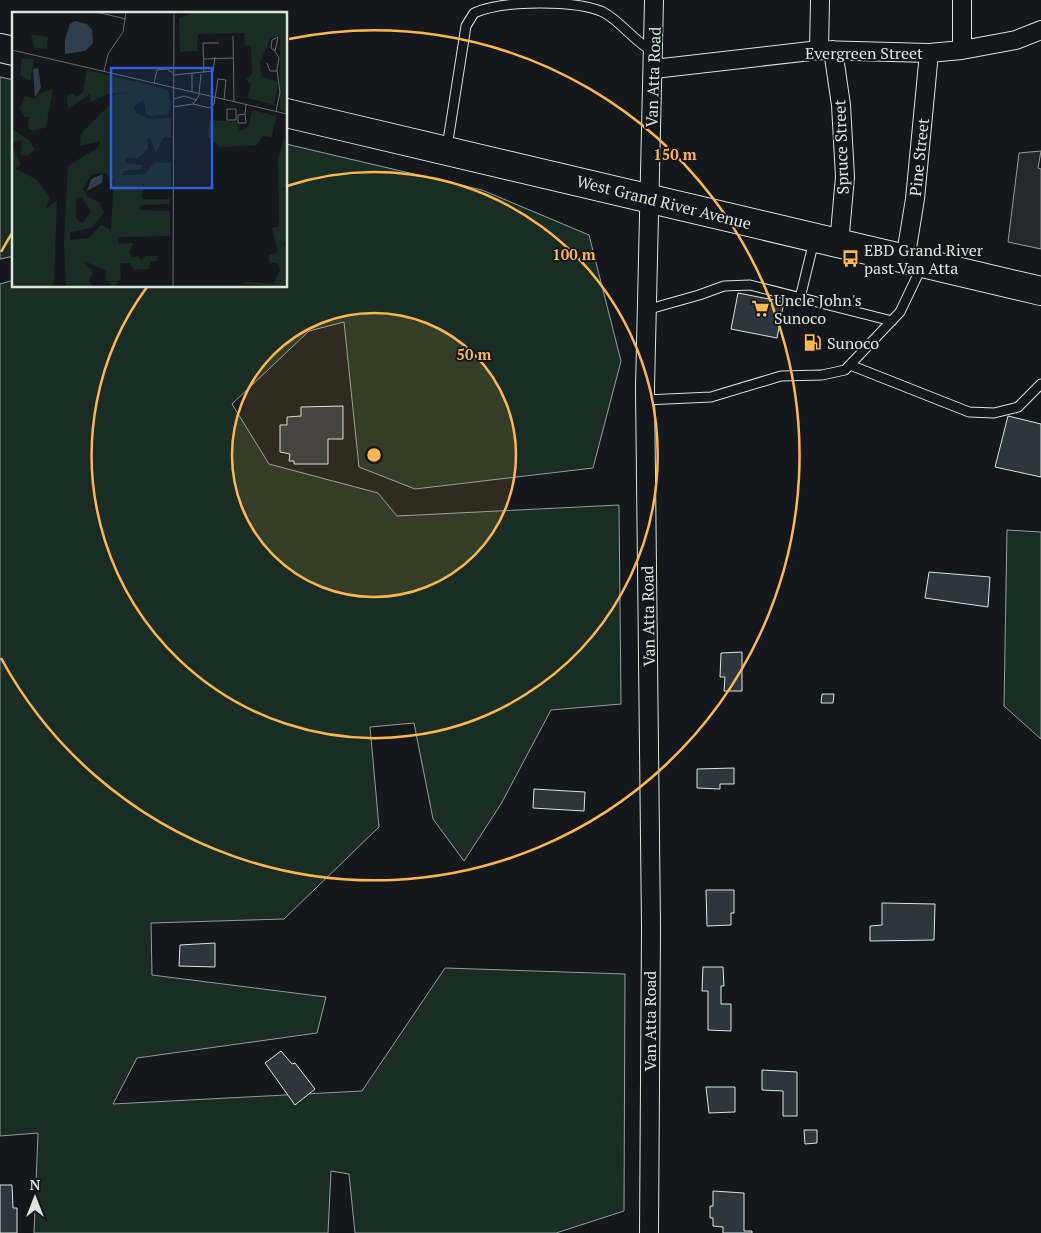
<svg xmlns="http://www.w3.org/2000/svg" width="1041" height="1233" font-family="'PT Serif',serif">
<rect width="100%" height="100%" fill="#14181c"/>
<!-- green -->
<path fill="#1a2d24" stroke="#939e99" d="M 0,77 L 14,80 L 14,256 L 0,259 Z
M 286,144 L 482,190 L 589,235 L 621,361 L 593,468 L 415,489 L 359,467 L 344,322 L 309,331 L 232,404 L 269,464 L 378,493 L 397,516 L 619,505 L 621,704 L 551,710 L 501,804 L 464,861 L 433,819 L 414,723 L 370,727 L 379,827 L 284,919 L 151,923 L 152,975 L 326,997 L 317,1033 L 137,1058 L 113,1104 L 362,1091 L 445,968 L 625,974 L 624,1211 L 556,1233 L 355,1233 L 349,1174 L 331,1171 L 328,1233 L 34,1233 L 38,1133 L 0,1136 L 0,284 L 14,280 L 14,286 L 286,286 Z
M 1007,530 L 1041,532 L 1041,739 L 1004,706 Z"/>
<!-- parking -->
<path fill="#24282b" stroke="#939e99" d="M 1041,151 L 1038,168 L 1041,169 L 1041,249 L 1008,242 L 1019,153 Z"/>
<!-- building -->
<path fill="#2c363c" stroke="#d8e6dc" d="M 738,293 L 784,302 L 777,338 L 731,329 Z
M 343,406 L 343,439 L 328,439 L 328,464 L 294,464 L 294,461 L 289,461 L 290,454 L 280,452 L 280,425 L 287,425 L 287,417 L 301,416 L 301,407 Z
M 1008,416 L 1041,424 L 1041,477 L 995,467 Z
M 929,572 L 990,577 L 988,607 L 925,598 Z
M 742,652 L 742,691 L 724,691 L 725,677 L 720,677 L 721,653 Z
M 822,694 L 834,694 L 833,703 L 821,703 Z
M 734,768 L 734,784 L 720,784 L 720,789 L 697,788 L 697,769 Z
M 534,789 L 585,792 L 584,811 L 533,808 Z
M 706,890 L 734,890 L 734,913 L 731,913 L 731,925 L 707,926 Z
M 882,903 L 935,904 L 934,940 L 870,941 L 870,926 L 882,925 Z
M 215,943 L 215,967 L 179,966 L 180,945 Z
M 703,967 L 723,967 L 724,986 L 721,986 L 721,1004 L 731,1004 L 731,1031 L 708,1030 L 708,991 L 702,991 Z
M 281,1051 L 292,1064 L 295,1063 L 315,1089 L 295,1105 L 265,1063 Z
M 762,1070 L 797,1072 L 797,1116 L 783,1116 L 783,1091 L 762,1090 Z
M 706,1087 L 735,1087 L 735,1112 L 709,1113 Z
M 804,1130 L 817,1130 L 817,1143 L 805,1144 Z
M 0,1185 L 12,1185 L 13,1208 L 17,1208 L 17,1233 L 0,1233 Z
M 713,1191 L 744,1193 L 744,1231 L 752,1231 L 752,1233 L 723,1233 L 723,1227 L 713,1226 L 713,1218 L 710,1218 L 710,1206 L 713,1206 Z"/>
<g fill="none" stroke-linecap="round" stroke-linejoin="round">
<defs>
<path id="lane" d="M 447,147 L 466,26 L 474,13 C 503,0 575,0 603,12 C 622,22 634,42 654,52
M 800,298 L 814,241
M 646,310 L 699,295 L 724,286 L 750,285 L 892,321
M 850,365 L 969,412 L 994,413 L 1018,407 L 1041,384
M 645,400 L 711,397 L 781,376 L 822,375 L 845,370 L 900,312 L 922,266"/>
<path id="street" d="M 962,0 L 962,50
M 819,50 L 820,0
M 833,50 L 841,105 L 845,177 L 839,244
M 654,69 L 819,50 L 929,53 L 962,50 L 1016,40 L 1041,30
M 905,260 L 915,199 L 929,53
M 649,1233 L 651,928 L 645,388 L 654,0"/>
<path id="primary" d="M 0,48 L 14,51
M 286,113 L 1041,291"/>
</defs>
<!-- lane casing -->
<use href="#lane" stroke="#d8e6dc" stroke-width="11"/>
<!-- street casing -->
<use href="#street" stroke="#d8e6dc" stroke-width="20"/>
<!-- primary casing -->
<use href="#primary" stroke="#d8e6dc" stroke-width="30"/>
<!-- lane -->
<use href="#lane" stroke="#14181c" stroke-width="9"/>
<!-- street -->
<use href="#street" stroke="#14181c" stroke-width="18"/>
<!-- primary -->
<use href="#primary" stroke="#14181c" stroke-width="28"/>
</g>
<!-- distance rings -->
<circle cx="374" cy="455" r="142" fill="#ffb74d" fill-opacity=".12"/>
<g fill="none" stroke="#ffb74d" stroke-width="2.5">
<circle cx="374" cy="455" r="142"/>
<path d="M287 186A283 283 0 1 1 147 287"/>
<path d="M1 252A425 425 0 0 1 14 230M289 39A425 425 0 1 1 1 658"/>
</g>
<!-- icons -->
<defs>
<symbol id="bus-bare" viewBox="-9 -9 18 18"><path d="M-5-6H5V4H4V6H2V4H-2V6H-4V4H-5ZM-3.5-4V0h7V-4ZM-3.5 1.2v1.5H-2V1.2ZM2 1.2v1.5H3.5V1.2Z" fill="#ffb74d" stroke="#14181c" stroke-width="2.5" paint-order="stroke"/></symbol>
<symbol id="supermarket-bare" viewBox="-9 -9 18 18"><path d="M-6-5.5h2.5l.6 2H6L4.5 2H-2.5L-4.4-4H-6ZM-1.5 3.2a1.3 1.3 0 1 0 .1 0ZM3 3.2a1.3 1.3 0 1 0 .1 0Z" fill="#ffb74d" stroke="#14181c" stroke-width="2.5" paint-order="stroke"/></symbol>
<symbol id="fuel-bare" viewBox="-9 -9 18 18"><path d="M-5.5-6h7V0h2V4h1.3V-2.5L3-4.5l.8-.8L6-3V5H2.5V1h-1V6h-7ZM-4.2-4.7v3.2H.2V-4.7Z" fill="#ffb74d" stroke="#14181c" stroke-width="2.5" paint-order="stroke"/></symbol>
</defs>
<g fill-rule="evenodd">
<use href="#bus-bare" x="838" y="246" width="25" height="25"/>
<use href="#supermarket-bare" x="748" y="296" width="25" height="25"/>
<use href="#fuel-bare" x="800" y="330" width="25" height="25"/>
</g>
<g text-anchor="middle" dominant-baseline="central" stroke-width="4" stroke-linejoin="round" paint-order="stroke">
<!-- street labels -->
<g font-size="16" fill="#d8e6dc" stroke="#14181c">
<text x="864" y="53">Evergreen Street</text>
<text transform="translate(653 77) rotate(-88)">Van Atta Road</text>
<text transform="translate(841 147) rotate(-92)">Spruce Street</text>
<text transform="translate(919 157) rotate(-84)">Pine Street</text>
<text transform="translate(664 202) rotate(14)">West Grand River Avenue</text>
<text transform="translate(648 616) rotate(-91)">Van Atta Road</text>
<text transform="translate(650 1021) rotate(-90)">Van Atta Road</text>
</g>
<!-- poi labels -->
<g font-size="16" fill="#d8e6dc" stroke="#14181c" text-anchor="start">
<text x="864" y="250">EBD Grand River<tspan x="864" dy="18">past Van Atta</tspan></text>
<text x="774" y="300">Uncle John's<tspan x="774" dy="18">Sunoco</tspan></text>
<text x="827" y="343">Sunoco</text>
</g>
</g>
<!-- overview -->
<g transform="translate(12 12)">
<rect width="275" height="275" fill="#14181c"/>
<path d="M 183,0 L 275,0 L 275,99 L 268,98 L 268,24 L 259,25 L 248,50 L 249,64 L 266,70 L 262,93 L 236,86 L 239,72 L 234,67 L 240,62 L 239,34 L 233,33 L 232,21 L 186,22 L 185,39 L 168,40 L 167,6 ZM 19,22 L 36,25 L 35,37 L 23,36 ZM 10,46 L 22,47 L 18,69 L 8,63 ZM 75,58 L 146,75 L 156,79 L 159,92 L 156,102 L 139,104 L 134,102 L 132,88 L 121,95 L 125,102 L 137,107 L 159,106 L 159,125 L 152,125 L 144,140 L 139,127 L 135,127 L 136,137 L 126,146 L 113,146 L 114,151 L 130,153 L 130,157 L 112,159 L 110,163 L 134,162 L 142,150 L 159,151 L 159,174 L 133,177 L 131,170 L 130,187 L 158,187 L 158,192 L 129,193 L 127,198 L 158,199 L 158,224 L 106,225 L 106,232 L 121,231 L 117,241 L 120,246 L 126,244 L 129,249 L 133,244 L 146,244 L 145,249 L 139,249 L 136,257 L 122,258 L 118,251 L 108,251 L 109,266 L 102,275 L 93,267 L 94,259 L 72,249 L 81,261 L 77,268 L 80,274 L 54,275 L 52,229 L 56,154 L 87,135 L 88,129 L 68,134 L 69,122 L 97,93 L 98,84 L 117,80 L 96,82 L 79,90 L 78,82 L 56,97 L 55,84 L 60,81 L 65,85 L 71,80 ZM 94,161 L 98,167 L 102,167 L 99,218 L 89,213 L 77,226 L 58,228 L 58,220 L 79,216 L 92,201 L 87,190 L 76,185 L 71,177 L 80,162 ZM 70,185 L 79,200 L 70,211 L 64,206 L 64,186 ZM 41,77 L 34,115 L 22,119 L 16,116 L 17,105 L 13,105 L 8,97 L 13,84 L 23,87 L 31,80 ZM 240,98 L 264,104 L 260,125 L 251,124 L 245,133 L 208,135 L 196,125 L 197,108 L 224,110 L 228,119 L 237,114 ZM 0,117 L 17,128 L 23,138 L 14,144 L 9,143 L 10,128 L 0,131 ZM 275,126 L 275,176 L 271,176 L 275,181 L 275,223 L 272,233 L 275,236 L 275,275 L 233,272 L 232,269 L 262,272 L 268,258 L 265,251 L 258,251 L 257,243 L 266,241 L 260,216 L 267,214 L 266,146 L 271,128 ZM 0,134 L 9,153 L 3,157 L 24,167 L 38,185 L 34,197 L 45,188 L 42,270 L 38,275 L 0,275 Z" fill="#1a2d24" fill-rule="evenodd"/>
<path d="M 63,9 L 75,12 L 80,18 L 81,31 L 73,39 L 53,42 L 53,27 L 58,12 ZM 26,56 L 29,75 L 23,86 L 21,57 ZM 91,162 L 90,171 L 75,179 L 79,167 Z" fill="#2f3f4d"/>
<path fill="none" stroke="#626a69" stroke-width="1" d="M 84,0 L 114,7M 221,24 L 222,90M 0,38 L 275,102M 263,39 L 259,36 L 260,28 L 266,25 L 263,39 L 267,46 L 265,58 L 268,80 L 264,99M 192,47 L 221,46M 255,51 L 258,59 L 265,59M 92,59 L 96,42 L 111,20 L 114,0M 180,61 L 180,80M 192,61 L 191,31 L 207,31M 162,63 L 201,59 L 203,45M 142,71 L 145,58 L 155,57 L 162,62M 187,82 L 189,62M 162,87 L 172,84 L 185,88M 181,92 L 198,96 L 202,92 L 206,67 L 214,68 L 212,88M 161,95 L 181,92 L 188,82M 215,97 L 224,97 L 224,108 L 215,108 ZM 233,102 L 234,111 L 226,111 L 226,103 L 233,102 L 234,93M 161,275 L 162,0"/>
<path fill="#305dd8" fill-opacity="0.15" stroke="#305dd8" stroke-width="2.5" d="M 99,56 L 200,56 L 200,176 L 99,176 Z"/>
<rect width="275" height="275" fill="none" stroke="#d8e6dc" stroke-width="2.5"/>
</g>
<circle cx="374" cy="455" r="8" fill="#ffb74d" stroke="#14181c" stroke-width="2.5"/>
<g font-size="15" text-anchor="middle" font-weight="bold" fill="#ffb74d" stroke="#14181c" stroke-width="4" stroke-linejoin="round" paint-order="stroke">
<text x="675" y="160">150 m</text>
<text x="574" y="260">100 m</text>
<text x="474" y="360">50 m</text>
</g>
<!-- north arrow -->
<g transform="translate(35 1198)" stroke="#14181c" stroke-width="4" paint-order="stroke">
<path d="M0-4L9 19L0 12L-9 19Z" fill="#d8e6dc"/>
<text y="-8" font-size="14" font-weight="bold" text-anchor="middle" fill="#d8e6dc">N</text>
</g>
</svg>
